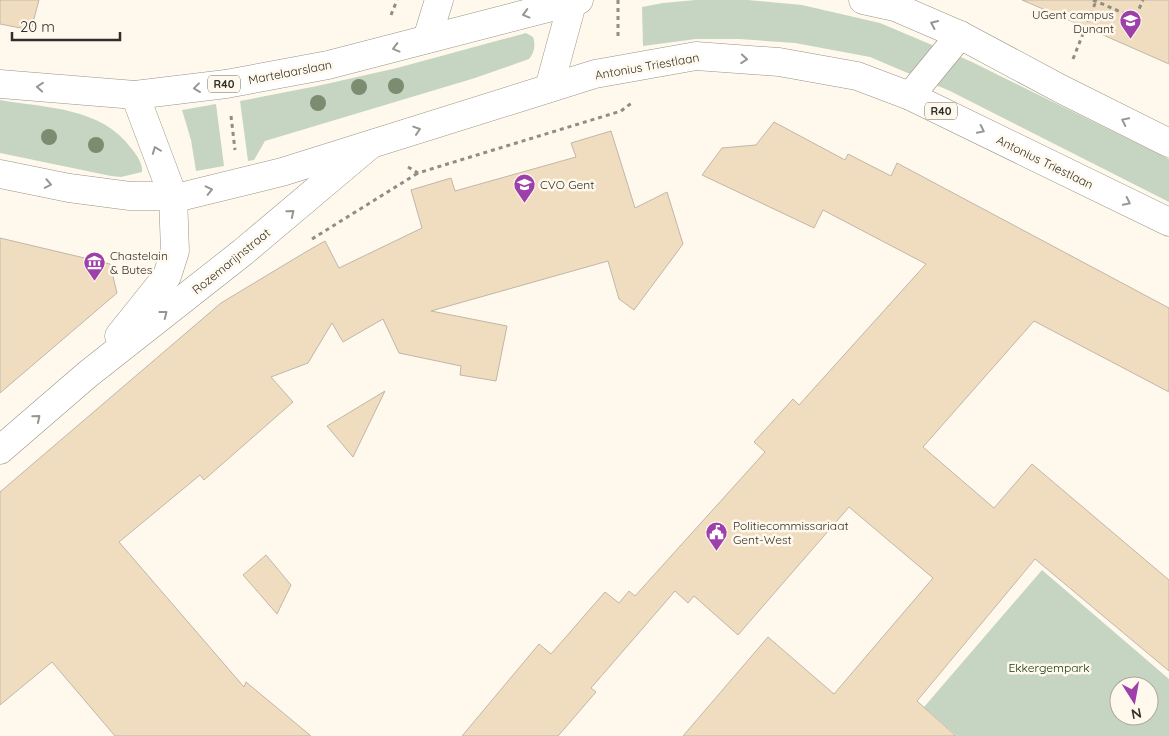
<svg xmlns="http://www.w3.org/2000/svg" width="1169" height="736" font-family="Quicksand,sans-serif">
<rect width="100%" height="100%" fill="#fff9ed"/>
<!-- green -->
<path fill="#c6d5c2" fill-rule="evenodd" d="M 695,0 L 748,0 L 802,5 L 880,23 L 970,61 L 1169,159 L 1169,202 L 950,91 L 870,57 L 795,43 L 739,39 L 696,39 L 643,46 L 642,7 L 663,3 Z
M 526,33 L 533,37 C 536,45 534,53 529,59 L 475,78 L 265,141 L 254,160 L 248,161 L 240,101 L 317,86 L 397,68 Z
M 0,100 C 46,108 101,107 131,148 C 137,155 143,164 142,172 L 121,177 L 111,176 L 0,153 Z
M 216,104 L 224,166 L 196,171 L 191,140 L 182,110 Z
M 1042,570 L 1169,679 L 1169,736 L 957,736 L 924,707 ZM 1119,686 L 1149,686 L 1149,716 L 1119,716 Z"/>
<!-- building -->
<path fill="#f0dcbf" stroke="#c0b7a9" d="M 0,0 L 39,0 L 31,30 L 0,24 Z
M 1022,0 L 1169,0 L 1169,64 L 1085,27 Z
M 774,122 L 845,160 L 848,154 L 891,176 L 897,163 L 1169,308 L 1169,392 L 1034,321 L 923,447 L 994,508 L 1032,464 L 1169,580 L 1169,671 L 1035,559 L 917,701 L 956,736 L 683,736 L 768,637 L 834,694 L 933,578 L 849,507 L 738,635 L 694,596 L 688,603 L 675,591 L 591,688 L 596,692 L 558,736 L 462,736 L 539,644 L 551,654 L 605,592 L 619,603 L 629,591 L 635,596 L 765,452 L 754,442 L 793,399 L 799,405 L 926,264 L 823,210 L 814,228 L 702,175 L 722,148 L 756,145 Z
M 611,131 L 635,208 L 667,192 L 683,244 L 634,310 L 619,299 L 608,261 L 431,311 L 507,326 L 496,381 L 460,375 L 461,366 L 399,353 L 383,319 L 343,342 L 332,323 L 308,363 L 271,377 L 293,402 L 204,480 L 200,475 L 119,542 L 244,687 L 246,682 L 311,736 L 115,736 L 52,662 L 0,705 L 0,492 L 221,303 L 304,253 L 325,241 L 339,268 L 422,228 L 411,190 L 451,178 L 455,191 L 576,157 L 571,143 Z
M 0,238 L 110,264 L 117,293 L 0,393 Z
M 385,391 L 353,457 L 327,426 Z
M 266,555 L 291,585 L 277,614 L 243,575 Z"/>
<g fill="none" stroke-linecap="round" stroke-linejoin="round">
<defs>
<path id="minor" d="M 427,39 L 439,0
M 549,88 L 573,0
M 910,96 L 960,35
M 119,336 L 167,276 L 175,251 L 173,196 L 135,95
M 0,450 L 88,374 L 243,252 L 370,145"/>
<path id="major" d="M 863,0 L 895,7 L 960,35 L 1061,89 L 1169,143
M 0,84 L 135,95 L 226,84 L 328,65 L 579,0
M 0,174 L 69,188 L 130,196 L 184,196 L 282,172 L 595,74 L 696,56 L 779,62 L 857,76 L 910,96 L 1169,222"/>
</defs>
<!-- minor casing -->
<use href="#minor" stroke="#999385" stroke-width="29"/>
<!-- major casing -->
<use href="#major" stroke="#999385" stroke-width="29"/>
<!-- path -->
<path stroke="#918c84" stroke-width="3" stroke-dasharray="4 4" stroke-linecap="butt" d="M 618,0 L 618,38
M 1093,0 L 1135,18 L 1143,0
M 391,15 L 397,0
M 1073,59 L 1096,1
M 231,116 L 235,150
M 408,167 L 418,173 L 621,111 L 633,102
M 312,239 L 418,173"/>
<!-- minor -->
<use href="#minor" stroke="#fff" stroke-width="28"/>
<!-- major -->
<use href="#major" stroke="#fff" stroke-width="28"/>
</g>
<!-- trees -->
<g fill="#7c8c70">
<circle cx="396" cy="86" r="8"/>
<circle cx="359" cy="87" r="8"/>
<circle cx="318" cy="103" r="8"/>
<circle cx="49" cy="137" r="8"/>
<circle cx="96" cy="145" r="8"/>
</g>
<!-- one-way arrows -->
<defs><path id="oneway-chevron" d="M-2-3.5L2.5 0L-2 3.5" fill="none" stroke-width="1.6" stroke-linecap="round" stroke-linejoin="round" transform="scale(1.25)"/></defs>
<g stroke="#989694">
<use href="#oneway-chevron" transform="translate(526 14) rotate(165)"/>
<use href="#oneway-chevron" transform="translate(934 24) rotate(-156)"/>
<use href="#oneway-chevron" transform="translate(396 48) rotate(165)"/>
<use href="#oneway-chevron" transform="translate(744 59) rotate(4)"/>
<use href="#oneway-chevron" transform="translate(40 87) rotate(-175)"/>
<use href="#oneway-chevron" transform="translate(197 88) rotate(173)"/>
<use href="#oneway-chevron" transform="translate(1125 121) rotate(-154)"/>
<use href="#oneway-chevron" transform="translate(417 130) rotate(-18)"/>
<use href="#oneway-chevron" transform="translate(981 130) rotate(26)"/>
<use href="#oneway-chevron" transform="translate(156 150) rotate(-111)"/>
<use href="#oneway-chevron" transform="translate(48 184) rotate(11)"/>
<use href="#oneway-chevron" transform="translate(209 190) rotate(-13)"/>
<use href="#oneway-chevron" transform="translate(1127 202) rotate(26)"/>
<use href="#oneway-chevron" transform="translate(291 213) rotate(-39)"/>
<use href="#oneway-chevron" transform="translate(164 314) rotate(-38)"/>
<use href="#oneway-chevron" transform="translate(37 418) rotate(-40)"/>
</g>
<!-- icons -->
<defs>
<symbol id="university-pin" viewBox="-11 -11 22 30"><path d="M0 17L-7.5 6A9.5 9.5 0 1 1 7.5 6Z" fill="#9e40a9" stroke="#fff9ed"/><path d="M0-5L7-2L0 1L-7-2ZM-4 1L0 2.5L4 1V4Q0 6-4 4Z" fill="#fff"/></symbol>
<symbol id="school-pin" viewBox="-11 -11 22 30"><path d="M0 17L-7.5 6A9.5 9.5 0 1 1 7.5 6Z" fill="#9e40a9" stroke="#fff9ed"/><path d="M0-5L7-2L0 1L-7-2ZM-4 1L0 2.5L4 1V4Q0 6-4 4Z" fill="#fff"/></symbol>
<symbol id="museum-pin" viewBox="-11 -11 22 30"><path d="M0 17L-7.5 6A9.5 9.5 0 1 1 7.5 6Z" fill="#9e40a9" stroke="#fff9ed"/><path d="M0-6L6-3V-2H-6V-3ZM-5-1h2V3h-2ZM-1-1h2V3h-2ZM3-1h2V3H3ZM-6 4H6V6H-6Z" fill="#fff"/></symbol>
<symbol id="civic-pin" viewBox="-11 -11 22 30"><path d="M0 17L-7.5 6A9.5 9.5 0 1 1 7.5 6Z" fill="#9e40a9" stroke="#fff9ed"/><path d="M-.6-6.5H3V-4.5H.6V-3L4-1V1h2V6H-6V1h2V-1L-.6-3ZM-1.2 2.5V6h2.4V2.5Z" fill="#fff"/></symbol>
</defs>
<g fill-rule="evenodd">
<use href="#university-pin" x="1118" y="8" width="25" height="34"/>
<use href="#school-pin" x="512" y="172" width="25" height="34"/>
<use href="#museum-pin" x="82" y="250" width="25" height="34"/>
<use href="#civic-pin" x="704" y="520" width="25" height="34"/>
</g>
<g text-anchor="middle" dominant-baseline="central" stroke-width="5" stroke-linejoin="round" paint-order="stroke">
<!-- shield labels -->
<g fill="#fff9ed" stroke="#6f6b64" stroke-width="1">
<rect x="208" y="75.5" width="32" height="17" rx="4"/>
<rect x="925" y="102.5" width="32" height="17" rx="4"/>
</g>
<g font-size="11" font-weight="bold" fill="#312e29">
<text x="224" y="84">R40</text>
<text x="941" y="111">R40</text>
</g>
<!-- poi labels -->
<g font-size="12" fill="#312e29" stroke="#fff9ed" text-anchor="start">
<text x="1114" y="14" text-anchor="end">UGent campus<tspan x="1114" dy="14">Dunant</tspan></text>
<text x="540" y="184">CVO Gent</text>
<text x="110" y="255">Chastelain<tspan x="110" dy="14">&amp; Butes</tspan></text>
<text x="733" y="525">Politiecommissariaat<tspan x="733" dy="14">Gent-West</tspan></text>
</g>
<!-- street labels -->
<g font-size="12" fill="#312e29" stroke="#fff9ed">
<text transform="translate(647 66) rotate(-10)">Antonius Triestlaan</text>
<text transform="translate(290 72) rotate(-11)">Martelaarslaan</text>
<text transform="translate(1045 162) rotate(26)">Antonius Triestlaan</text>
<text transform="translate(231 261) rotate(-39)">Rozemarijnstraat</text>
</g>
<!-- park labels -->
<g font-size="12" fill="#11320a" stroke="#fff9ed">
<text x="1049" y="667">Ekkergempark</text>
</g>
</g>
<!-- north arrow -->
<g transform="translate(1134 701) rotate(169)"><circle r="24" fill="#fff9ed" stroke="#ada89f"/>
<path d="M0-4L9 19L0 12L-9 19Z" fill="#9e40a9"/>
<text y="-8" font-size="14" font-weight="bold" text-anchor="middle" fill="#312e29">N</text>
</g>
<!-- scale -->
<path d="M12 32v8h108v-8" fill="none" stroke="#312e29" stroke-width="2.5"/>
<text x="20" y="32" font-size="15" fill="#312e29" stroke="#fff9ed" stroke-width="4" paint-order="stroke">20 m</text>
</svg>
